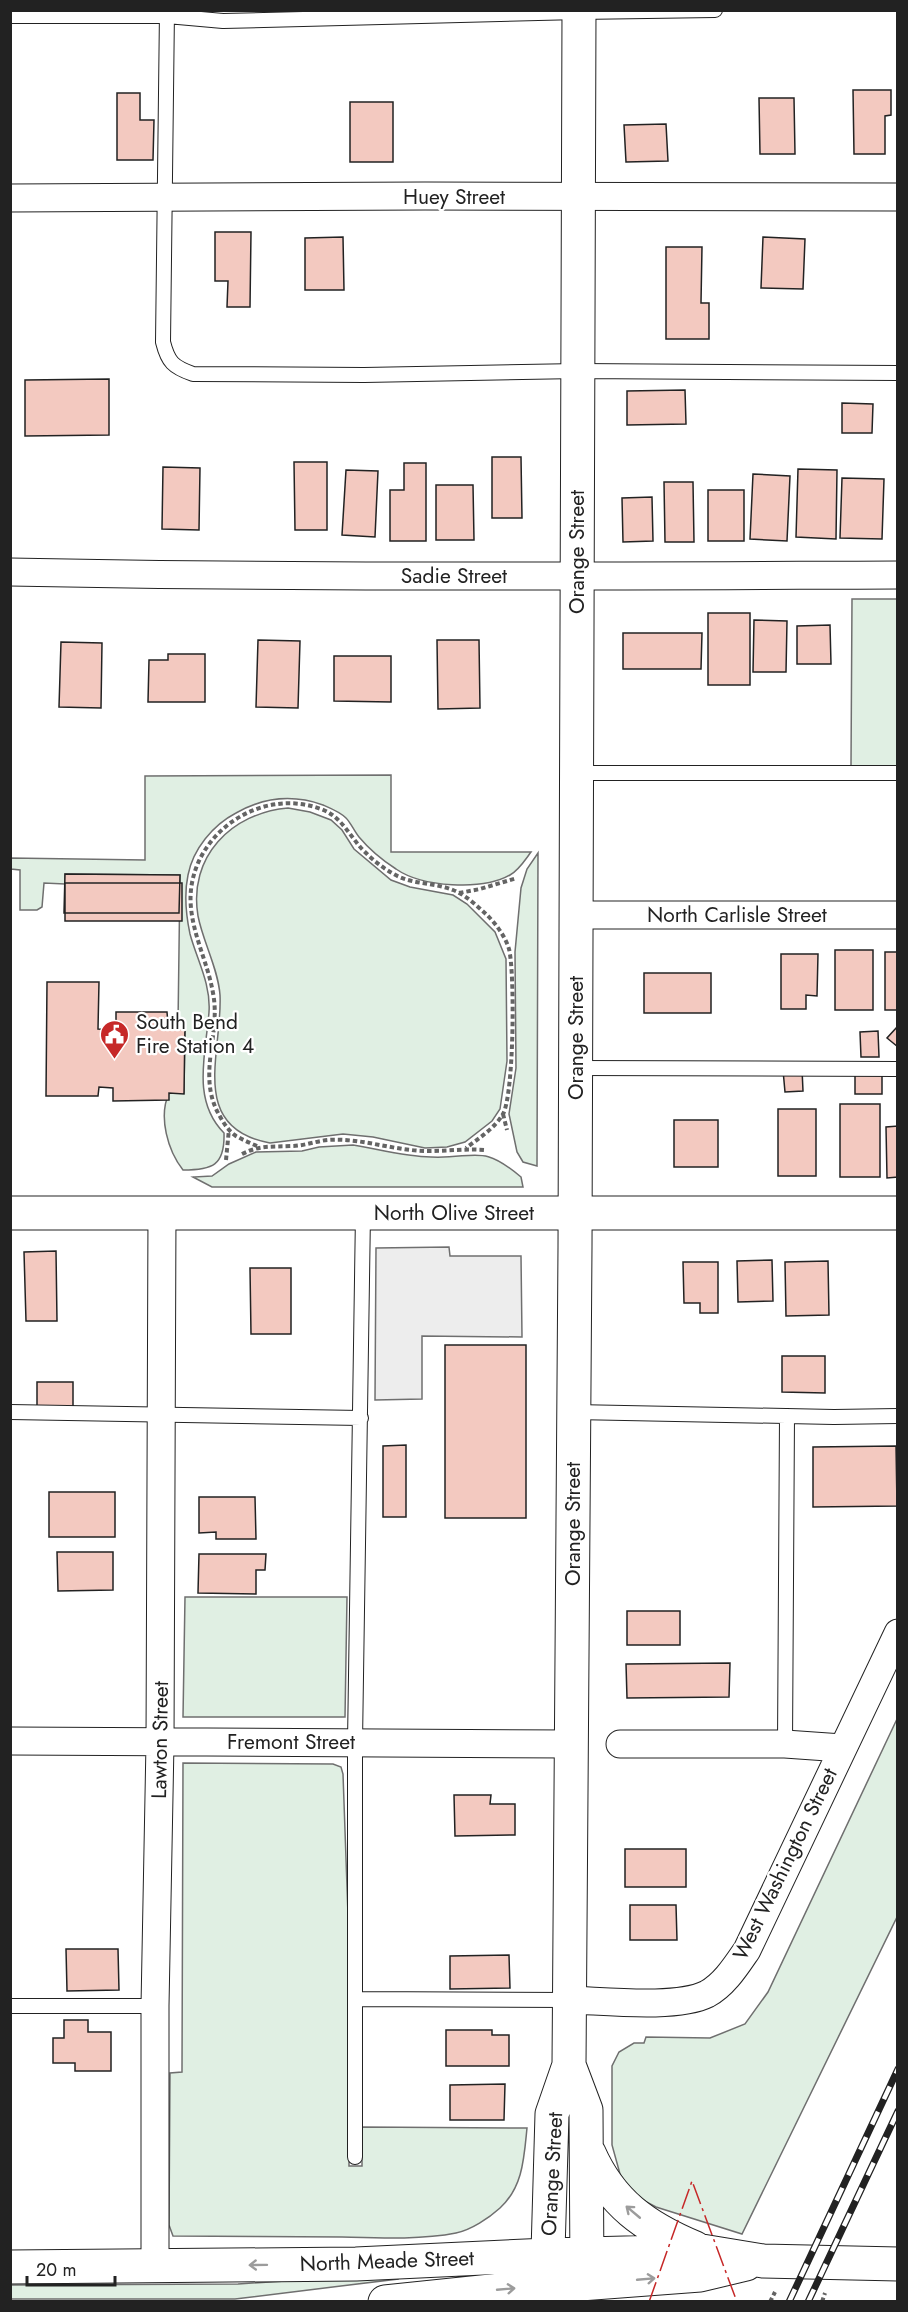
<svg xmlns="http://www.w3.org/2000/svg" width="908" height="2312" font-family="Jost,sans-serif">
<rect width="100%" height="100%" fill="#fff"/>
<!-- green -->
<path fill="#e0efe3" stroke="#6f6f6f" stroke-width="1.5" d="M 852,599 L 897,599 L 897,766 L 851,766 Z
M 391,775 L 391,852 L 531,852 C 525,860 519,870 510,875 C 482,891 422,887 396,869 C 382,860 369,849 359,837 C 354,831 351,823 346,818 C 340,812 330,808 323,805 C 292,794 264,797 236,813 C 213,825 193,849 188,875 C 184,894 186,915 190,934 C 197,960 211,984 209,1012 C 206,1053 191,1100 224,1133 C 225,1166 212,1170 183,1170 C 168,1151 158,1117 169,1093 L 184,1093 L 185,1024 L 178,1024 L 180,875 L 65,874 L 65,884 L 44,883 L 42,907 L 37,910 L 20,910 L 20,870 L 11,869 L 10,858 L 145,860 L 145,776 Z
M 288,808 L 310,812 L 331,820 L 342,830 L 354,849 L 391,880 L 410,887 L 453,895 L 467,904 L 495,932 L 506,959 L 507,1061 L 500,1109 L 492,1121 L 465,1142 L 447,1147 L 425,1148 L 373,1137 L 343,1134 L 270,1143 C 187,1128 223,1051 220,995 C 218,968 203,942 198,916 C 188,857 231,813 288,808 Z
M 538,853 L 537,1166 L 523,1162 L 517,1152 L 509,1114 L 516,1068 L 515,952 L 521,888 L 527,869 Z
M 353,1145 C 378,1149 405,1157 431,1157 C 476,1159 481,1143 521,1177 L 523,1187 L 212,1187 L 193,1177 L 212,1176 L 229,1164 L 256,1152 L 302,1151 L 319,1147 Z
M 185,1597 L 347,1597 L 345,1717 L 183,1717 Z
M 897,1719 L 897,1917 L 742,2234 L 656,2207 L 633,2195 L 620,2174 L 612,2145 L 612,2066 L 619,2052 L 634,2043 L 644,2043 L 646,2037 L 710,2038 L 745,2024 L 768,1992 Z
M 183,1763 L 333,1764 L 341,1767 L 343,1774 L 348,1915 L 349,2166 L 362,2166 L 362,2127 L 527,2128 C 524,2158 523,2187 500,2208 C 489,2218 471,2230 456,2233 C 421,2240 378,2238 342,2237 C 286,2237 229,2236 173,2236 L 169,2225 L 170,2073 L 182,2072 Z
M 397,2274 L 398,2279 L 235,2299 L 11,2299 L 11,2285 L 238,2284 Z"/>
<!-- parking -->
<path fill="#ededed" stroke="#6f6f6f" stroke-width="1.5" d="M 449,1247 L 450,1256 L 521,1256 L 522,1337 L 422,1336 L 422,1399 L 375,1400 L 376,1248 Z"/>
<!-- building -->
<path fill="#f3c9c0" stroke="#222" stroke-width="1.5" d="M 853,90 L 891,90 L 891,115 L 885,116 L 885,154 L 854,154 Z
M 117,93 L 140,93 L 140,120 L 154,120 L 153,160 L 117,160 Z
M 759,98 L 794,98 L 795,154 L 760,154 Z
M 350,102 L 393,102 L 393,162 L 350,162 Z
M 666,124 L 668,161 L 626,162 L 624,125 Z
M 215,232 L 251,232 L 250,307 L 227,307 L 228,281 L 215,281 Z
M 343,237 L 344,290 L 305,290 L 305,238 Z
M 763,237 L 805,239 L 803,289 L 761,288 Z
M 666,247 L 702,247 L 701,303 L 709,303 L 709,339 L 666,339 Z
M 109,379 L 109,435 L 25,436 L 25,380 Z
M 685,390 L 686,424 L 627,425 L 627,391 Z
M 842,403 L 873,404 L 872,433 L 842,433 Z
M 492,457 L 521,457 L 522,518 L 492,518 Z
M 294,462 L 327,462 L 327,530 L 295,530 Z
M 404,463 L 426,463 L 426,541 L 390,541 L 390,490 L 404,490 Z
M 163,467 L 200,468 L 199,530 L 162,529 Z
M 798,469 L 837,470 L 836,539 L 796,537 Z
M 346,470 L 378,471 L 375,537 L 342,535 Z
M 753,474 L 790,476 L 787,541 L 750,539 Z
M 842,478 L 884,479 L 882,539 L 840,538 Z
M 664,482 L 693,482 L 694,542 L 665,542 Z
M 436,485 L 473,485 L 474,540 L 436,540 Z
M 708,490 L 744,490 L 744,541 L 708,541 Z
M 652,497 L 653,541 L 623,542 L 622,498 Z
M 708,613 L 750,613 L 750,685 L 708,685 Z
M 754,620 L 787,621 L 786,672 L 753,672 Z
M 830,625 L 831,664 L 797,664 L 797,626 Z
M 623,633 L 702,633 L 701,669 L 623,669 Z
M 258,640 L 300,641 L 298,708 L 256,707 Z
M 437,640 L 479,640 L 480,708 L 438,709 Z
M 61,642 L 102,643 L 101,708 L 59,707 Z
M 168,654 L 205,654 L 205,702 L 148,702 L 149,660 L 168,660 Z
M 334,656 L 391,656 L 391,702 L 334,701 Z
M 65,874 L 180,875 L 179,913 L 64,913 Z
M 65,883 L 182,883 L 182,921 L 65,921 Z
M 835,950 L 873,950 L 873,1010 L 835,1010 Z
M 885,952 L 898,952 L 898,1010 L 885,1010 Z
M 781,954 L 818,954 L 817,996 L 806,995 L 806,1009 L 781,1009 Z
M 644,973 L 711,973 L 711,1013 L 644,1013 Z
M 47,982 L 99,982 L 98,1029 L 116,1030 L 116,1012 L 167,1012 L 168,1024 L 185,1024 L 184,1094 L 169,1093 L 169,1100 L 113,1101 L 113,1088 L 99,1087 L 98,1096 L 46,1096 Z
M 898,1026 L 898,1047 L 887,1038 Z
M 878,1031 L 879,1057 L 861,1057 L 860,1032 Z
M 802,1069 L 803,1091 L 785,1092 L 783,1070 Z
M 855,1075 L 882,1075 L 882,1094 L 855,1094 Z
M 840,1104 L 880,1104 L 880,1177 L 840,1177 Z
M 778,1109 L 816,1109 L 816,1176 L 778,1176 Z
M 674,1120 L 718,1120 L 718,1167 L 674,1167 Z
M 898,1126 L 898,1177 L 887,1178 L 886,1127 Z
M 56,1251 L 57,1321 L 26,1321 L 24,1252 Z
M 772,1260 L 773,1301 L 738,1302 L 737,1261 Z
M 828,1261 L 829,1315 L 786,1316 L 785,1262 Z
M 683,1262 L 718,1262 L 718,1313 L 700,1313 L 700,1303 L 684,1303 Z
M 250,1268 L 291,1268 L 291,1334 L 251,1334 Z
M 445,1345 L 526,1345 L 526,1518 L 445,1518 Z
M 782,1356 L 825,1356 L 825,1393 L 782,1392 Z
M 37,1382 L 73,1382 L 73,1409 L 37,1409 Z
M 406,1445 L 406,1517 L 383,1517 L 383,1446 Z
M 896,1446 L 897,1506 L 813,1507 L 813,1447 Z
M 49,1492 L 115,1492 L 115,1537 L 49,1537 Z
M 199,1497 L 255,1497 L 256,1539 L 216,1539 L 216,1532 L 199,1533 Z
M 57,1552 L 113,1552 L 113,1590 L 58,1591 Z
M 199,1554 L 266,1554 L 265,1570 L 256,1570 L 256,1594 L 198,1593 Z
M 627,1611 L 680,1611 L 680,1645 L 627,1645 Z
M 730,1663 L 729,1697 L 627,1698 L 626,1664 Z
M 454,1795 L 491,1795 L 490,1804 L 515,1804 L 515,1835 L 455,1836 Z
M 625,1849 L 686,1849 L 686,1887 L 625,1887 Z
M 630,1905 L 676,1905 L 677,1940 L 630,1940 Z
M 66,1949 L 118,1949 L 119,1990 L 67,1991 Z
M 509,1955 L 510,1988 L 450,1989 L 450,1956 Z
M 64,2020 L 88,2020 L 88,2032 L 111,2032 L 111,2071 L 75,2071 L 75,2063 L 53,2063 L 53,2038 L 64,2038 Z
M 446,2030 L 492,2030 L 492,2035 L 509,2035 L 509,2066 L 446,2066 Z
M 505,2084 L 504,2120 L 450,2120 L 450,2085 Z"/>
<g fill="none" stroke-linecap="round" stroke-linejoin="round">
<defs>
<path id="service" d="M 167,10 L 163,342 C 168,362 173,367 193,374 L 364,375 L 578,371 L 898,373
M 10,16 L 167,16 L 223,21 L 579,12 L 715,10
M 576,773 L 898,773
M 576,1068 L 898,1069
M 10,1412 L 361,1418
M 574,1412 L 834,1417 L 898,1416
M 785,1744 L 787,1416
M 356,1999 L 570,2000
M 10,2006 L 155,2006
M 355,2157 L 355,1742 L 363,1213"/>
<path id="minor" d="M 10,198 L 425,196 L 898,197
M 10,572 C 306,578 602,576 898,575
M 576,915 L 898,915
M 10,1741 L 571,1744
M 620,1744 L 785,1744 L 842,1748
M 570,2000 C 605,2001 677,2009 707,1994 C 724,1985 736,1966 747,1950 L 898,1633
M 155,2267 L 155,2006 L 160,1743 L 162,1213"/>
<path id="tertiary" d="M 10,1213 L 898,1213
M 569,2065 L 586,2110 L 587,2276
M 589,2153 C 611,2203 645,2227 695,2248
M 10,2267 L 356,2264 L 548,2255 L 702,2251 L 763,2261 L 898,2264
M 547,2286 L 552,2114 L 569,2065 L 575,1247 L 579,10
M 385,2302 L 501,2290 L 700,2275 L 746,2264"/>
</defs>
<!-- service casing -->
<use href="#service" stroke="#222" stroke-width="16"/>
<!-- minor casing -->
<use href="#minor" stroke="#222" stroke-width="29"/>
<!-- tertiary casing -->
<use href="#tertiary" stroke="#222" stroke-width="35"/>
<!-- path -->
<path stroke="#646464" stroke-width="4" stroke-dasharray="4.5 3" stroke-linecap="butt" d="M 459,893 L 480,889 L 517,878
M 503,1114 L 507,1130
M 257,1146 C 250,1143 243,1140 236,1136 C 227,1130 222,1120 217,1111 C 198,1072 221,1033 213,993 C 208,964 194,938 191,908 C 184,840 256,785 321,809 C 343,817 350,838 366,853 C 373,860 383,868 392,873 C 411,885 433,882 453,890 C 466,895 477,906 487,915 C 496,924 505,936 509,949 C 515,973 514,1094 503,1114 C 495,1128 478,1139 466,1148
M 242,1154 C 260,1145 271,1147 291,1146 C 304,1146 316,1141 328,1140 C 356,1138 383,1147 411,1150 C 436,1153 460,1148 485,1150
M 226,1160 L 229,1129
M 770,2302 L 775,2292
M 822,2302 L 825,2293"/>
<!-- service -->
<use href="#service" stroke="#fff" stroke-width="14"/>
<!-- minor -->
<use href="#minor" stroke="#fff" stroke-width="27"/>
<!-- tertiary -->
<use href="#tertiary" stroke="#fff" stroke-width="33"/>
<defs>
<path id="rail" d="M 789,2302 L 898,2069
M 808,2302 L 898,2111"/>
</defs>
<!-- rail casing -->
<use href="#rail" stroke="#222" stroke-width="7"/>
<!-- rail -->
<use href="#rail" stroke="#fff" stroke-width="4.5" stroke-dasharray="14" stroke-linecap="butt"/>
<!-- power -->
<path stroke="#c62828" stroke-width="1.5" stroke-dasharray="21 4.5 3 4.5" stroke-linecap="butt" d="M 649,2302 L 692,2181 L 737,2302"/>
</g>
<!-- one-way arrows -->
<defs><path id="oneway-shaft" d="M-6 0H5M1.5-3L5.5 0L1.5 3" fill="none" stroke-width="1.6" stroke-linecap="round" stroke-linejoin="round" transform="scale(1.5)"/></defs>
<g stroke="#9c9c9c">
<use href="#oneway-shaft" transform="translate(633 2212) rotate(-140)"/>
<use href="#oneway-shaft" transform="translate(258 2265) rotate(179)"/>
<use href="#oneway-shaft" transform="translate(646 2279) rotate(-5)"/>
<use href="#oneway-shaft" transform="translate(506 2289) rotate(-5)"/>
</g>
<!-- icons -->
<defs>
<symbol id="civic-pin" viewBox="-11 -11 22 30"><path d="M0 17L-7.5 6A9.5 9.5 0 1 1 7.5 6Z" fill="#c62828" stroke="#fff"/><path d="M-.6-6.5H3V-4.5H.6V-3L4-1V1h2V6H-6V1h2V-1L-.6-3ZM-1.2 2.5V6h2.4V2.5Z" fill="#fff"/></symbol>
</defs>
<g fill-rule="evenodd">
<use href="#civic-pin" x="98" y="1018" width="33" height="45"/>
</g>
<g text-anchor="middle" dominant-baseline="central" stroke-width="4.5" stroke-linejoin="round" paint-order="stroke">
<!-- street labels -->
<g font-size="21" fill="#222" stroke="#fff">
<text x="454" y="197">Huey Street</text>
<text transform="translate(577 552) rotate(-90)">Orange Street</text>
<text x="454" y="576">Sadie Street</text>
<text x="737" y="915">North Carlisle Street</text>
<text transform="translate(576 1038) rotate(-90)">Orange Street</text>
<text x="454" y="1213">North Olive Street</text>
<text transform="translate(573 1524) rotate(-90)">Orange Street</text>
<text transform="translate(160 1740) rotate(-89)">Lawton Street</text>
<text x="291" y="1742">Fremont Street</text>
<text transform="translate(785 1864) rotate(-64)">West Washington Street</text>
<text transform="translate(552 2174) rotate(-87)">Orange Street</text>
<text transform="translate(387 2261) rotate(-2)">North Meade Street</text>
</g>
<!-- poi labels -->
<g font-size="21" fill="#222" stroke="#fff" text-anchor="start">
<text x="136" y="1022">South Bend<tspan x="136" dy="24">Fire Station 4</tspan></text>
</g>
</g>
<!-- border -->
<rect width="908" height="2312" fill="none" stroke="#222222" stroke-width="24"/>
<!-- scale -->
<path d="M27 2276v9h88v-9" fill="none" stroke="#222222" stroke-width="3"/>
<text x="36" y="2276" font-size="18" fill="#222222" stroke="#ffffff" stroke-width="4.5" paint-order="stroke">20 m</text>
</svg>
